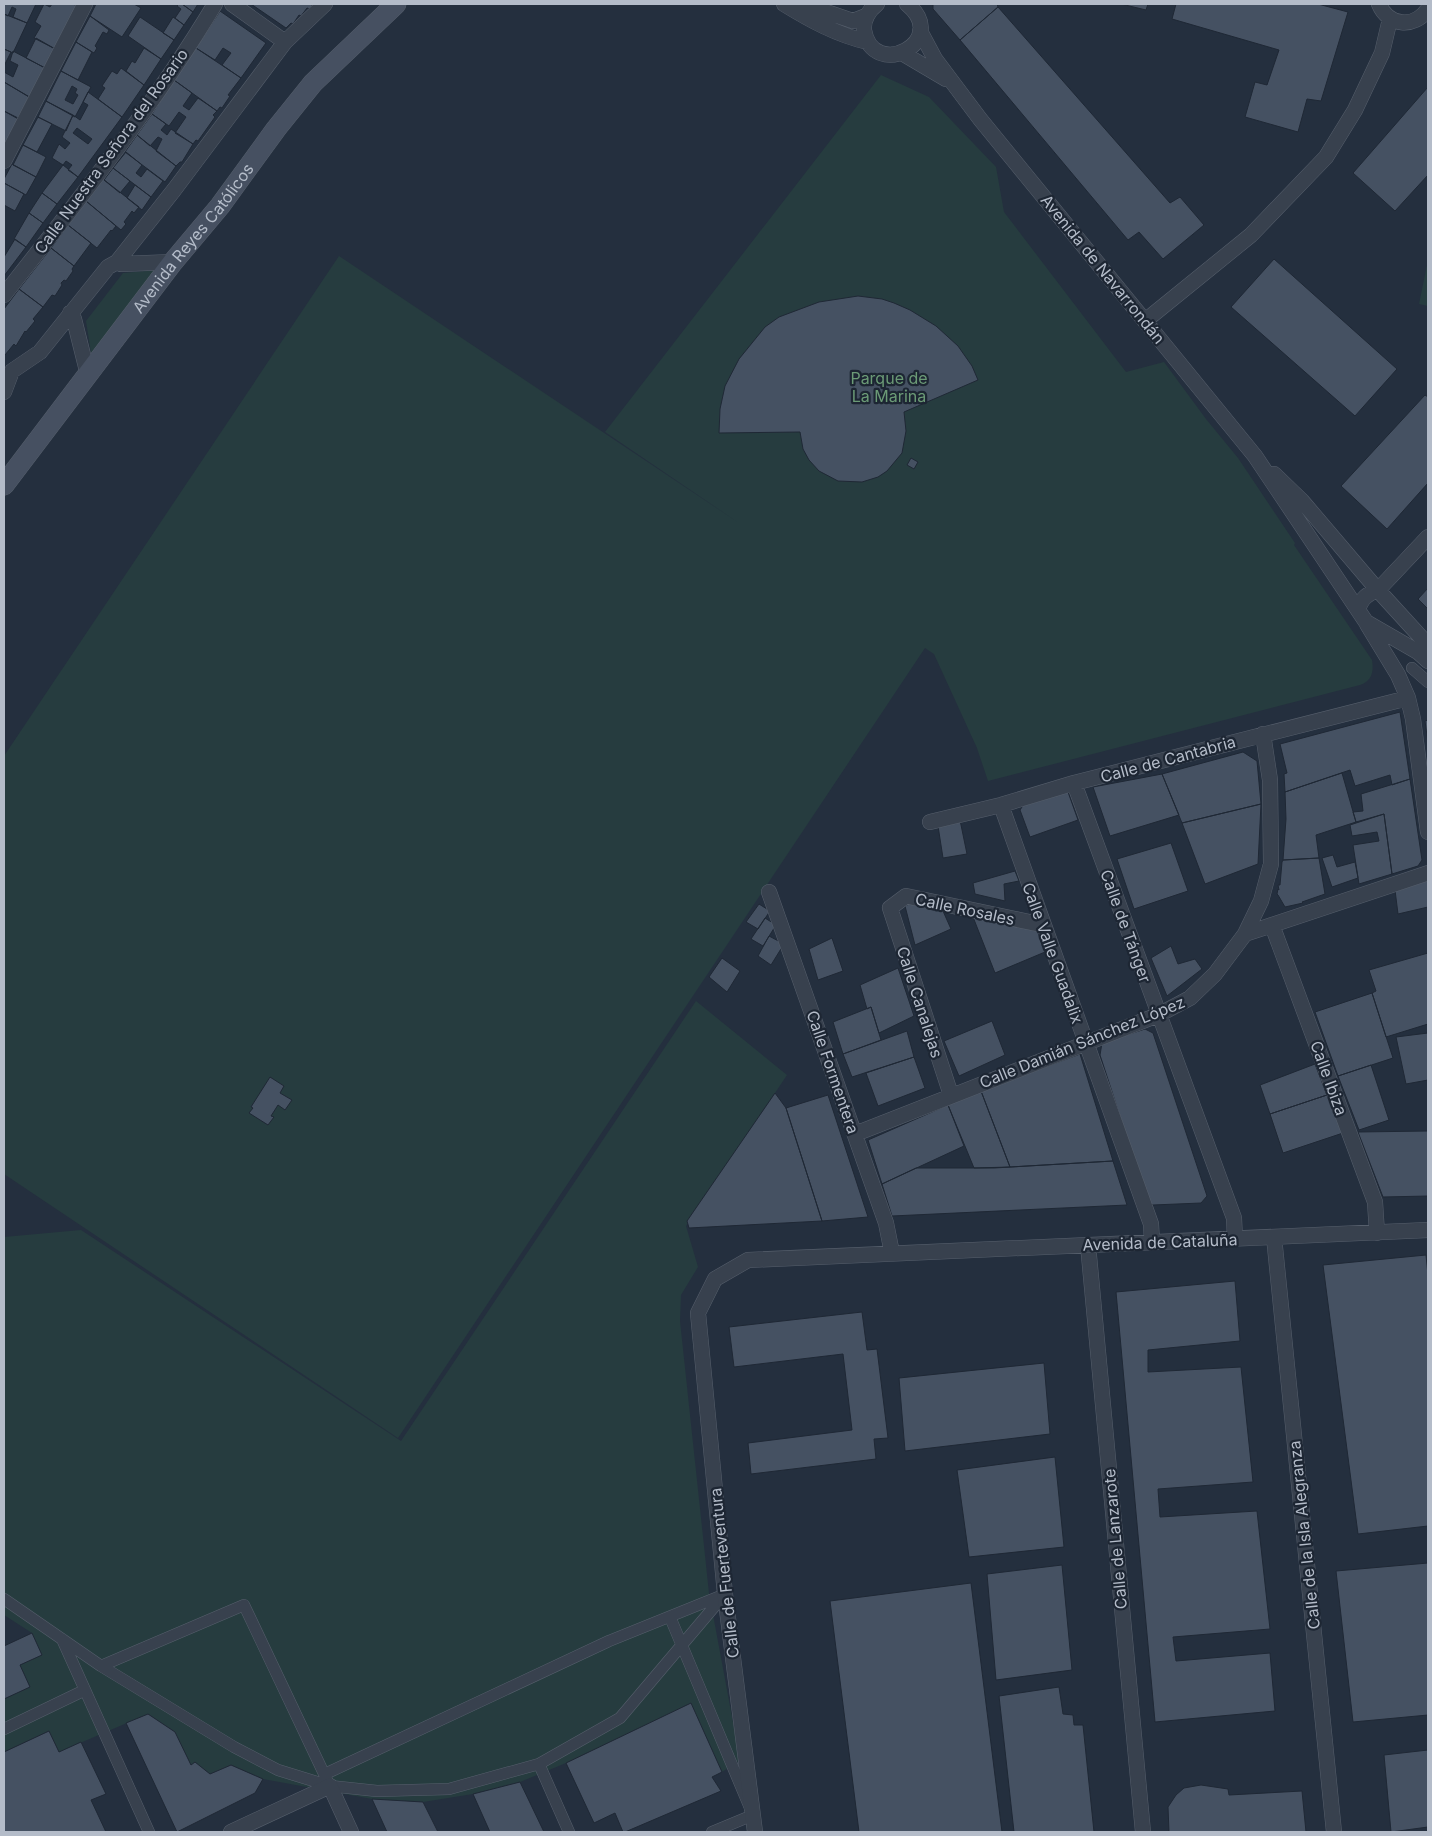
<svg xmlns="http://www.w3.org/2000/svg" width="1432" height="1836" font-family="Inter,sans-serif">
<rect width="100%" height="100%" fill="#242f3e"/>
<!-- green -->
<path fill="#263c3f" d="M 881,75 L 929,97 L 996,167 L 1004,212 L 1126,372 L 1164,362 L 1206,419 L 1238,458 L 1295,543 L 1294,545 L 1372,660 C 1374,671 1372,681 1360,685 L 988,781 L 977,748 L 934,654 L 925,648 L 398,1438 L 4,1174 L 4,756 L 339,256 L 739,523 L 605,432 Z
M 1428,260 L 1428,306 L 1419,304 Z
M 157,270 L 91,353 L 86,321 L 123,273 Z
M 696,1001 L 787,1075 L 686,1226 L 698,1267 L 681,1295 L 680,1321 L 709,1593 L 740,1760 L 722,1772 L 691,1704 L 566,1763 L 520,1782 L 473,1794 L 423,1802 L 372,1799 L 263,1779 L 231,1765 L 210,1774 L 195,1763 L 191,1765 L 175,1732 L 148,1714 L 59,1752 L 49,1731 L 4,1752 L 4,1699 L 30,1687 L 20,1665 L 42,1655 L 32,1633 L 4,1615 L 4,1237 L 81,1230 L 401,1441 Z"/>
<!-- building -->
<path fill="#455162" stroke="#1f2835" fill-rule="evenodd" d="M 4,4 L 36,4 L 27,23 L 13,17 L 16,9 L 12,7 L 8,16 L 4,14 Z
M 44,4 L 50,7 L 52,4 L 73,4 L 80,7 L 57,50 L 34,38 L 41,26 L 35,22 Z
M 96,4 L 134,4 L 141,8 L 122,37 L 90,16 Z
M 179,4 L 182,4 L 193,12 L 184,25 L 175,18 L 181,9 L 177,6 Z
M 182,4 L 198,4 L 193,12 Z
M 251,4 L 313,4 L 310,9 L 307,8 L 301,16 L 299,15 L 293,24 L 291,23 L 286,28 Z
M 933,4 L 997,4 L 998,7 L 960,40 L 933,9 Z
M 1121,4 L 1148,4 L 1146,10 Z
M 1176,4 L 1318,4 L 1348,12 L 1321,101 L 1307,99 L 1298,132 L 1245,117 L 1255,82 L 1267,85 L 1279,50 L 1172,19 Z
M 998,7 L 1170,203 L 1180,197 L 1204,225 L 1163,259 L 1139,232 L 1128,240 L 960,40 Z
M 220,11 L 266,43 L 241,78 L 222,65 L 231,53 L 223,48 L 215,60 L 196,48 Z
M 4,14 L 27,23 L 13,53 L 4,49 Z
M 90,16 L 109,30 L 107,34 L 103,32 L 95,46 L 97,48 L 94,53 L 76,42 Z
M 140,17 L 174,40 L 161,59 L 128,36 Z
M 173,17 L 184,25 L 174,40 L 163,33 Z
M 36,38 L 57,50 L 47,69 L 26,58 Z
M 76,42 L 92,52 L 78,80 L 61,71 Z
M 144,48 L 161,59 L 144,85 L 126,71 L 132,61 L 135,63 Z
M 196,48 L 241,78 L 228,95 L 230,96 L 222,108 L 220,107 L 217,111 L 174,80 Z
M 4,49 L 11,52 L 4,66 Z
M 13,51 L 47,69 L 33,99 L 4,82 L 4,72 L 13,77 L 18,65 L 10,61 Z
M 121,68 L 144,85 L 122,117 L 98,99 L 105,88 L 102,86 L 112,71 L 117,74 Z
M 61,71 L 91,87 L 75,117 L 46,101 ZM 72,86 L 77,89 L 75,93 L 78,95 L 73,104 L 65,100 Z
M 174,80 L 192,93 L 183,106 L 189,110 L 198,98 L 217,111 L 213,115 L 215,117 L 198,141 L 196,140 L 193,144 L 175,133 L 186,117 L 179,112 L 169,126 L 152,114 Z
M 4,82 L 29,97 L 18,118 L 4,111 Z
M 1428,87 L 1428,175 L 1395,211 L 1353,173 Z
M 88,92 L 122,117 L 78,177 L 68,170 L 72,165 L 66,161 L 63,165 L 52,158 L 59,144 L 65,149 L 70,143 L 62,137 L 73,115 L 80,120 L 88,105 L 83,102 ZM 77,128 L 92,139 L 88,144 L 73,133 Z
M 46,101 L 73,115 L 66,131 L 38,117 Z
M 4,111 L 20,120 L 4,146 Z
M 152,114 L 166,124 L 161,130 L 167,135 L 171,129 L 193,144 L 182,162 L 180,162 L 176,166 L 156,151 L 162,139 L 158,137 L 150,146 L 137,135 Z
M 38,117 L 52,124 L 37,152 L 23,145 Z
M 137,135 L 176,166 L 165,182 L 125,152 Z
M 23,145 L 46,157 L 36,177 L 13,165 Z
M 126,152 L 142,165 L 136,173 L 141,177 L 147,169 L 163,181 L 151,197 L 113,168 Z
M 12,164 L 36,177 L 26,195 L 4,183 L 4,179 Z
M 63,165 L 78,177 L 57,204 L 42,193 Z
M 113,168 L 130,181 L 120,193 L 104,180 Z
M 103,179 L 139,207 L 134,213 L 132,211 L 124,222 L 126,224 L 121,230 L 86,201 Z
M 4,183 L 24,194 L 15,211 L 4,205 Z
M 135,185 L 151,197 L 142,210 L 127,198 Z
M 42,193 L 57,204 L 43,223 L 29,213 Z
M 86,201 L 116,226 L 112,231 L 111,230 L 97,248 L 68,225 Z
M 29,213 L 43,223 L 26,247 L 14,239 Z
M 68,225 L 91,243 L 74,266 L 51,248 Z
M 15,239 L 26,247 L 4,276 L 4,257 Z
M 51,248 L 74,266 L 72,269 L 73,271 L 66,281 L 64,280 L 61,283 L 62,285 L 55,296 L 52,295 L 43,307 L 19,289 Z
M 1274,259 L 1397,369 L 1355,416 L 1231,307 Z
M 19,289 L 43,307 L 33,319 L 35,321 L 26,332 L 25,331 L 16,346 L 14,344 L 5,355 L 4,354 L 4,309 Z
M 858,296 L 882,299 L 894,303 L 910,310 L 936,326 L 958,346 L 972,366 L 978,380 L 904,412 L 906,431 L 902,453 L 887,471 L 878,477 L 862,482 L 838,481 L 819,471 L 809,460 L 803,449 L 800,432 L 719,433 L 720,409 L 725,386 L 739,359 L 765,327 L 779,317 L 819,302 Z
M 1425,395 L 1428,397 L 1428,483 L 1387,529 L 1341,486 Z
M 911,458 L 918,462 L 914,469 L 907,465 Z
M 1428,588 L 1428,609 L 1418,599 Z
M 1400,712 L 1410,779 L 1392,785 L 1390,775 L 1355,786 L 1350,770 L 1285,792 L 1284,774 L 1287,773 L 1280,744 Z
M 1428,720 L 1428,743 L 1425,721 Z
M 1243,752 L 1257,761 L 1261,804 L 1182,823 L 1162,774 Z
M 1342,773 L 1356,822 L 1316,835 L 1319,858 L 1283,860 L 1286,819 L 1285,792 Z
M 1162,774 L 1179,815 L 1110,836 L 1093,787 Z
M 1410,779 L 1422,860 L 1418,866 L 1392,874 L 1384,814 L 1356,822 L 1353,812 L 1363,811 L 1361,794 Z
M 1068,792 L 1078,820 L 1030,837 L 1020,810 L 1024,804 Z
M 1261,804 L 1258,864 L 1205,884 L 1182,823 Z
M 1384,814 L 1392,874 L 1359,884 L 1353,845 L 1379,841 L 1377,832 L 1352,836 L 1350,825 Z
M 960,820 L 967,854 L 943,858 L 938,826 Z
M 1171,843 L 1188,891 L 1134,909 L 1117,859 Z
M 1333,855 L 1337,867 L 1355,862 L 1358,878 L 1332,887 L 1322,858 Z
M 1319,858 L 1325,894 L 1302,902 L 1303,903 L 1285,907 L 1278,895 L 1277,894 L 1278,889 L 1279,890 L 1278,885 L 1280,885 L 1282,862 L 1283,860 Z
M 1015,871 L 1019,881 L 1004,884 L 1005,901 L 975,894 L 973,883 Z
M 1428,880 L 1428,907 L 1398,914 L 1395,890 Z
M 913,902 L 943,911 L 951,929 L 915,945 L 905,906 Z
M 759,904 L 770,911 L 758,929 L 746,922 Z
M 973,917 L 1037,930 L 1045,952 L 995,973 Z
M 765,918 L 776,925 L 763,946 L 751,939 Z
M 769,936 L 784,944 L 771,965 L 758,956 Z
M 832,938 L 843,971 L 818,980 L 809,949 Z
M 1171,946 L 1178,964 L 1195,959 L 1202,969 L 1167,996 L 1151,958 Z
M 1428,953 L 1428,1024 L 1386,1037 L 1372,993 L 1376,991 L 1369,970 Z
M 722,958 L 740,971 L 727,992 L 709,977 Z
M 898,968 L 914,1016 L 879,1033 L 871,1007 L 867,1009 L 860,985 Z
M 1372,993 L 1393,1058 L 1338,1076 L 1315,1012 Z
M 871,1007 L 881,1040 L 843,1054 L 833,1022 Z
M 992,1021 L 1005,1055 L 959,1076 L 944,1041 Z
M 1145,1029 L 1153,1033 L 1207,1196 L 1201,1203 L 1153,1205 L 1148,1202 L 1100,1055 L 1102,1043 Z
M 907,1031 L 914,1057 L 852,1077 L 843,1054 Z
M 1428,1033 L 1428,1080 L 1406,1084 L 1396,1037 Z
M 1080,1054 L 1113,1161 L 1010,1167 L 981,1091 Z
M 914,1057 L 925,1088 L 878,1106 L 866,1073 Z
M 1315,1064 L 1327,1095 L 1270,1114 L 1260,1085 Z
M 1371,1065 L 1389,1120 L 1359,1130 L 1338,1076 Z
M 270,1077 L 284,1086 L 280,1093 L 292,1100 L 285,1110 L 278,1105 L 271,1116 L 274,1117 L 268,1125 L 249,1113 L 253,1108 L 251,1107 Z
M 981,1091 L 1010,1167 L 974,1168 L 948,1105 Z
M 775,1093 L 786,1108 L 822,1221 L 689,1228 L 687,1221 Z
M 828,1095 L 868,1217 L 822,1221 L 786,1108 Z
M 1327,1095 L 1343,1133 L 1283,1153 L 1270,1114 Z
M 948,1105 L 964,1146 L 882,1184 L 868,1140 Z
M 1428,1131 L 1428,1196 L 1383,1197 L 1358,1132 Z
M 1113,1161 L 1127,1205 L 892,1216 L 882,1184 L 916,1168 L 994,1168 Z
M 1426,1255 L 1428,1275 L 1428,1526 L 1358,1534 L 1323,1265 Z
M 1235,1281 L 1240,1341 L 1148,1350 L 1148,1372 L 1241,1367 L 1253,1482 L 1158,1489 L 1160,1517 L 1257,1511 L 1270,1629 L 1173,1637 L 1176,1661 L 1270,1653 L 1275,1711 L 1155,1722 L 1116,1292 Z
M 862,1312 L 867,1350 L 877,1349 L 888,1438 L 874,1439 L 876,1459 L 751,1474 L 748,1443 L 852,1430 L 843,1354 L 734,1367 L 729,1327 Z
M 1044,1363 L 1050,1434 L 905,1451 L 899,1378 Z
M 1055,1457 L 1064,1547 L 969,1557 L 957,1470 Z
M 1428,1563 L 1428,1715 L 1353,1722 L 1336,1571 Z
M 1062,1565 L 1072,1670 L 996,1680 L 987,1574 Z
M 971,1583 L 1002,1832 L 859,1832 L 830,1601 Z
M 32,1633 L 42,1655 L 20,1665 L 30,1687 L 4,1699 L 4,1646 Z
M 1059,1687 L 1063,1714 L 1073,1715 L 1074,1725 L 1083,1725 L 1094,1832 L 1014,1832 L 999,1696 Z
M 691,1703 L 722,1772 L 712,1777 L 721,1791 L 625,1832 L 623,1832 L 615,1813 L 594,1823 L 566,1763 Z
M 148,1714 L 175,1732 L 191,1765 L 195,1762 L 210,1774 L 231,1765 L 263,1779 L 255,1793 L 177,1832 L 126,1723 Z
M 49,1731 L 59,1752 L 81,1742 L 106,1794 L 91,1800 L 106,1832 L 4,1832 L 4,1752 Z
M 1428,1750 L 1428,1827 L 1391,1832 L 1384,1755 Z
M 520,1782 L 544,1832 L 490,1832 L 473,1794 Z
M 1201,1785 L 1228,1789 L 1229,1795 L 1302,1791 L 1306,1832 L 1169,1832 L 1168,1807 L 1176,1795 L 1184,1788 Z
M 372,1799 L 423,1802 L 438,1832 L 387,1832 Z"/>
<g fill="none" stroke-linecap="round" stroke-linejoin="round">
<defs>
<path id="pedestrian" d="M 1412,668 L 1428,682
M 4,1599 L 101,1666 L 234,1747 L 278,1770 L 330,1786 L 377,1791 L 449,1789 L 539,1764 L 620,1718 L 725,1594
M 670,1617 L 753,1815 L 712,1832
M 62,1639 L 85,1690
M 101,1666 L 244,1605 L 327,1780
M 4,1729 L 85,1690 L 149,1832
M 539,1764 L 569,1832
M 325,1774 L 609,1641 L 723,1595"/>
<path id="minor" d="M 232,4 L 285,42
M 784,4 C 810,20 837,35 868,42
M 803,4 L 853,21 L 866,16
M 877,4 C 869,10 863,20 864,30 C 873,82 952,41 907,4
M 1379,4 C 1388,26 1414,29 1428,9
M 920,31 L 935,59 L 980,119 L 1255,456 L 1366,622 L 1418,652 L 1428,661
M 902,53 L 946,79
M 4,161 L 85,4
M 117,262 L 121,264 L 173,262
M 4,295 C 78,201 153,107 215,4
M 70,313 L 74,319 L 88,375
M 1145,321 L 1251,235 L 1326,157 L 1355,110 L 1382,53 L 1390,19
M 12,371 L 40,352 L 108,267 L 117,262 L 174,190 L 285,42 L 325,4
M 4,392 L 12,371
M 1274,474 L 1302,501 L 1376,588 L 1428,645
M 1358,609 C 1362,598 1367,594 1378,590 L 1428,537
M 1367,624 L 1398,675 L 1408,698 L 1413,719 L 1428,832
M 1074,783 L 1234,1218 L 1235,1239
M 1001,805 L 1151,1224 L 1152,1242
M 930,822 L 1001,805 L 1074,783 L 1408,698
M 769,892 L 886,1223 L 892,1253
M 1272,925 L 1375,1202 L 1377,1233
M 1245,934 L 1428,873
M 951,1095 L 890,908 L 906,896 L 1043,925
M 855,1134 L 1158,1015 L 1190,998 L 1215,974 L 1245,934 L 1261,901 L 1271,864 L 1270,780 L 1263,734
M 1274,1237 L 1334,1832
M 1088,1245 L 1143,1832
M 231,1832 L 330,1786 L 351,1832
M 755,1832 L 725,1594 L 698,1313 L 715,1279 L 748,1260 L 1428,1230"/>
<g id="secondary">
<path id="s1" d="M 4,485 L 173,262 L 220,206 L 276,129 L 313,83 L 396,4"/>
</g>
</defs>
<!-- pedestrian casing -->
<use href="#pedestrian" stroke="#565f6c" stroke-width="12"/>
<!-- minor casing -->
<use href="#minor" stroke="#565f6c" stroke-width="16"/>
<!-- secondary casing -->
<use href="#secondary" stroke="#565f6c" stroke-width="21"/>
<!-- pedestrian -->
<use href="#pedestrian" stroke="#38414e" stroke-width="11"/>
<!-- minor -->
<use href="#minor" stroke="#38414e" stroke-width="15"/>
<!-- secondary -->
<use href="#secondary" stroke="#465061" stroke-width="20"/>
</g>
<g text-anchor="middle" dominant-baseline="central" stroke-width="4.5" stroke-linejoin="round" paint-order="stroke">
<!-- street labels -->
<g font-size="16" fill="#b4bcc9" stroke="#1d2633">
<text transform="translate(111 151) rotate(-54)">Calle Nuestra Señora del Rosario</text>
<text stroke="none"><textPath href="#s1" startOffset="311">Avenida Reyes Católicos</textPath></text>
<text transform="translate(1103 269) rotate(51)">Avenida de Navarrondán</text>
<text transform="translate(1168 759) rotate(-15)">Calle de Cantabria</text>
<text transform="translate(965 909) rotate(12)">Calle Rosales</text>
<text transform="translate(1126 926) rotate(70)">Calle de Tánger</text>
<text transform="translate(1053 953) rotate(70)">Calle Valle Guadalix</text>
<text transform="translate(920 1002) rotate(72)">Calle Canalejas</text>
<text transform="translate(1082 1042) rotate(-22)">Calle Damián Sánchez López</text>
<text transform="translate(833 1072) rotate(71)">Calle Formentera</text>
<text transform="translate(1329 1078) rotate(70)">Calle Ibiza</text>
<text transform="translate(1160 1242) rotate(-2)">Avenida de Cataluña</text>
<text transform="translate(1304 1535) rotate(-96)">Calle de la Isla Alegranza</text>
<text transform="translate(1115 1539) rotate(-95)">Calle de Lanzarote</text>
<text transform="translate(724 1573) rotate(-96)">Calle de Fuerteventura</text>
</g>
<!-- park labels -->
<g font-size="16" fill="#6b9a76" stroke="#1d2633">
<text x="889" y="378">Parque de<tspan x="889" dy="18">La Marina</tspan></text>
</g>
</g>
<!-- border -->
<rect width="1432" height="1836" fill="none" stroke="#b4bcc9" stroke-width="10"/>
</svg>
